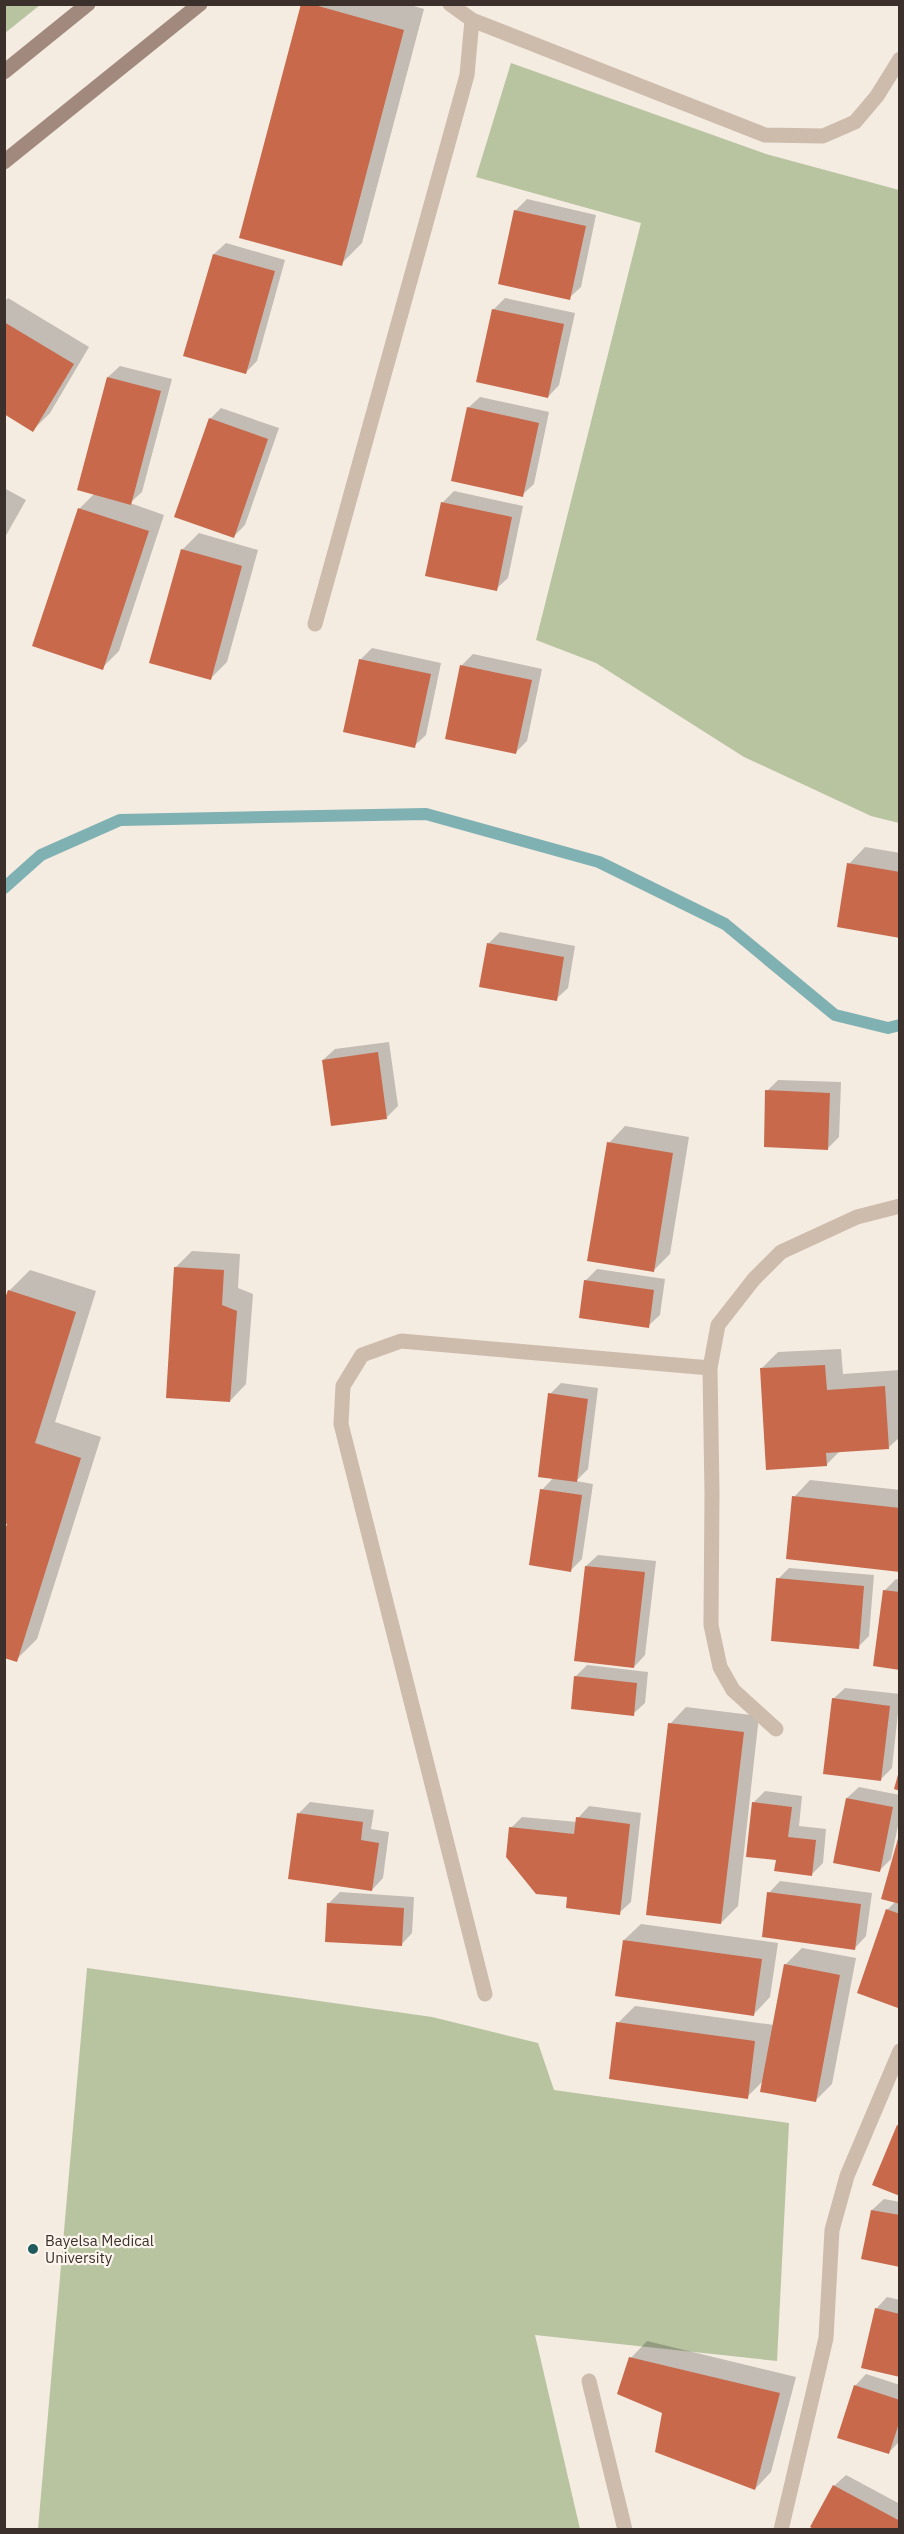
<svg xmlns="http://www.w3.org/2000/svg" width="904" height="2534" font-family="'IBM Plex Sans',sans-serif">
<rect width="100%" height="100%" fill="#f4ebe1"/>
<!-- green -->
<path fill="#b8c4a0" d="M 5,4 L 40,4 L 40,5 L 5,33 Z
M 511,63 L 766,154 L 899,190 L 899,823 L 871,816 L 744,757 L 596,663 L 536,640 L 641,223 L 476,177 Z
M 87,1968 L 432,2017 L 538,2043 L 554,2090 L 789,2123 L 777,2361 L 535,2335 L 580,2529 L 38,2529 Z"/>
<!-- shadow -->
<path fill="#0003" d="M 302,4 L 407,4 L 424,9 L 362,243 L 341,264 Z
M 527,199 L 596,215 L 581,287 L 569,298 L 515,211 Z
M 226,243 L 285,260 L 257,361 L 245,373 L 185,355 L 214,254 Z
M 8,298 L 89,347 L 50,413 L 33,430 L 4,413 L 4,302 Z
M 505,298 L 575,313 L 559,385 L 548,397 L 493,310 Z
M 120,366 L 172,379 L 142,492 L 130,503 L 164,515 L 119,651 L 102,668 L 34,645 L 80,508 L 95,493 L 79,489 L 108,377 Z
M 480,397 L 549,412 L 534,484 L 522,495 L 468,408 Z
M 221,408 L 279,428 L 245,525 L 233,537 L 210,419 Z
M 4,488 L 26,500 L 4,539 Z
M 454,491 L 523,506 L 508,578 L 496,589 L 443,502 Z
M 199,533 L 258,550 L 227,662 L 211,678 L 182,550 Z
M 372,648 L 441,663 L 426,735 L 414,746 L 360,660 Z
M 473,654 L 542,669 L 527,741 L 515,753 L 461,666 Z
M 865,847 L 900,853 L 900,936 L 849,864 Z
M 500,932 L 575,946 L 568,988 L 556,999 L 488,944 Z
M 389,1042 L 398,1106 L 387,1117 L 323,1060 L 335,1049 Z
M 778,1080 L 841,1082 L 839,1137 L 828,1148 L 767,1091 Z
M 625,1126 L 689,1137 L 670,1254 L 654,1270 L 609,1143 Z
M 192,1251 L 240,1254 L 238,1288 L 253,1294 L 246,1384 L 230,1401 L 176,1267 Z
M 597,1269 L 665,1279 L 660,1315 L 648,1326 L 585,1281 Z
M 30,1270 L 96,1291 L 55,1422 L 101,1437 L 37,1639 L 16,1660 L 9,1523 L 9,1291 Z
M 841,1349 L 843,1374 L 900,1370 L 900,1437 L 888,1448 L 841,1450 L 826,1465 L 761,1369 L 778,1352 Z
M 561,1383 L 598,1388 L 588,1469 L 576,1481 L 593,1484 L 582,1559 L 571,1570 L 542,1490 L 554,1477 L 550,1394 Z
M 810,1480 L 900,1490 L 900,1571 L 794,1497 Z
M 598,1555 L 656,1561 L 645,1655 L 634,1667 L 586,1566 Z
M 789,1568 L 874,1575 L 869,1636 L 858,1647 L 778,1579 Z
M 896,1579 L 900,1580 L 900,1668 L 884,1591 Z
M 587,1665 L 648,1672 L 645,1703 L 633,1714 L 575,1677 Z
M 845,1688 L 900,1694 L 892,1768 L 880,1780 L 833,1699 Z
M 686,1707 L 759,1716 L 738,1906 L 721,1923 L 670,1724 Z
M 859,1787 L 900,1795 L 900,1816 L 891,1859 L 879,1871 L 847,1798 Z
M 765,1791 L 802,1796 L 799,1826 L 826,1829 L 823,1863 L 812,1874 L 777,1859 L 753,1803 Z
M 310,1802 L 374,1810 L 371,1829 L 389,1832 L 383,1878 L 372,1890 L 299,1813 Z
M 589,1806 L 641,1813 L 631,1902 L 619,1913 L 569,1896 L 511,1828 L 522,1817 L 577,1822 L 578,1818 Z
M 900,1838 L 900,2004 L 898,2006 L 887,1910 L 896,1901 Z
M 780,1881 L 872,1893 L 866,1936 L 855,1948 L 769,1893 Z
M 340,1892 L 414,1897 L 412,1933 L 401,1945 L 328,1904 Z
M 641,1924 L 778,1943 L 770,1997 L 754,2014 L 624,1940 Z
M 802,1948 L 856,1958 L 832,2084 L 816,2100 L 763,2081 L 747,2097 L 618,2023 L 635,2006 L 774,2025 L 785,1965 Z
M 884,2199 L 900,2202 L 900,2266 L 872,2210 Z
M 887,2297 L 900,2300 L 900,2375 L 876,2309 Z
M 647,2341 L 796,2377 L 771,2472 L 755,2489 L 664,2412 L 631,2358 Z
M 866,2374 L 900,2385 L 900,2441 L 888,2453 L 855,2386 Z
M 846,2475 L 900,2504 L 900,2530 L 834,2486 Z"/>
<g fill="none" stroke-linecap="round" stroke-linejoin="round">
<!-- stream -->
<path stroke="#7fb0b2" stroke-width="12" d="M 4,888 L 41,855 L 120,820 L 426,814 L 599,862 L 725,924 L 835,1015 L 888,1028 L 900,1025"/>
</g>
<!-- building -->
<path fill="#c8694b" d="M 301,4 L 311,4 L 404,30 L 342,266 L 239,238 Z
M 514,210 L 586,226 L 570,300 L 498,284 Z
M 213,254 L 275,271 L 246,374 L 183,356 Z
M 492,309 L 564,324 L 548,398 L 476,382 Z
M 4,322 L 74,364 L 33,432 L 4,414 Z
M 107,377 L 161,391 L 131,505 L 77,490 Z
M 467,407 L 539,423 L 523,497 L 451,481 Z
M 209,418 L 268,439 L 234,538 L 174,517 Z
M 441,502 L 512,517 L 497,591 L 425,576 Z
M 78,508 L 149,531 L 103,670 L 32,646 Z
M 181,549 L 242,566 L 211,680 L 149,663 Z
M 359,659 L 431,674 L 415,748 L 343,732 Z
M 460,665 L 532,680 L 516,754 L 445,739 Z
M 847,863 L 900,872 L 900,938 L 837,927 Z
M 487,943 L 564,957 L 557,1001 L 479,987 Z
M 378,1052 L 387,1119 L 331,1126 L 322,1060 Z
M 765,1090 L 830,1093 L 828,1150 L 764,1147 Z
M 607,1142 L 673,1153 L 654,1272 L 587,1261 Z
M 174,1267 L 224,1270 L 222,1305 L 237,1311 L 230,1402 L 166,1398 Z
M 584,1280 L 654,1290 L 649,1328 L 579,1318 Z
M 8,1290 L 76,1312 L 35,1443 L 81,1458 L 17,1662 L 4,1658 L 4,1532 L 7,1524 L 4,1523 L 4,1301 Z
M 825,1365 L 827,1390 L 885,1386 L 889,1449 L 826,1453 L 827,1466 L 766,1470 L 760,1368 Z
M 548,1393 L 588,1399 L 577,1482 L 538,1477 Z
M 540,1489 L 582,1495 L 571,1572 L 529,1565 Z
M 792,1496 L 900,1508 L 900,1572 L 786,1559 Z
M 585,1566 L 645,1572 L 634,1668 L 574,1661 Z
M 776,1578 L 864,1586 L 859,1649 L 771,1641 Z
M 883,1590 L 900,1592 L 900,1670 L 873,1666 Z
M 574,1676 L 637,1683 L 634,1716 L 571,1709 Z
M 832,1698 L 890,1706 L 881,1781 L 823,1774 Z
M 668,1723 L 744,1732 L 721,1924 L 646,1915 Z
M 899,1771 L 900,1771 L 900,1791 L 894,1789 Z
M 846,1798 L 893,1807 L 880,1872 L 833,1863 Z
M 752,1802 L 792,1807 L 788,1837 L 816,1840 L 812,1876 L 774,1871 L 776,1860 L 746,1857 Z
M 297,1813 L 363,1822 L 361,1840 L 379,1843 L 372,1891 L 288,1879 Z
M 576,1817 L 630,1824 L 620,1915 L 566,1908 L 567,1897 L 536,1894 L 506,1857 L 509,1827 L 574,1834 Z
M 899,1835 L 900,1835 L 900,1904 L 881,1899 Z
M 767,1892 L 861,1904 L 855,1950 L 762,1937 Z
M 327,1903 L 404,1908 L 402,1946 L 325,1942 Z
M 886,1909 L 900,1914 L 898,2008 L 857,1993 Z
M 623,1940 L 762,1959 L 754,2016 L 615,1996 Z
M 784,1964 L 840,1975 L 816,2102 L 760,2092 Z
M 616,2022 L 755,2041 L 748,2099 L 609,2079 Z
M 897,2125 L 900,2126 L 900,2196 L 872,2185 Z
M 871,2210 L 900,2215 L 900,2267 L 861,2259 Z
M 875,2308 L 900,2314 L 900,2377 L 861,2368 Z
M 629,2357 L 780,2393 L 755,2490 L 655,2452 L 662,2413 L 617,2394 Z
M 854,2385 L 900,2400 L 900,2420 L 889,2454 L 837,2438 Z
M 833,2485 L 900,2521 L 900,2530 L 816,2530 L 810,2527 Z"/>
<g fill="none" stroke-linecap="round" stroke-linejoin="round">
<!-- lane -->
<path stroke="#cdbbac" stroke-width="15" d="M 472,20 L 765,135 L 823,136 L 855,122 L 877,96 L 900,59
M 315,624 L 467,75 L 472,20 L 450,4"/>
<!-- street -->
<path stroke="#cdbbac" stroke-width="15" d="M 776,1729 L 733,1690 L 720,1667 L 711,1625 L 712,1494 L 710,1368 L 718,1325 L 754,1279 L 781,1252 L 857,1217 L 900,1206
M 485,1994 L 341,1424 L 343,1386 L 362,1355 L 401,1341 L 710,1368
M 589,2381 L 625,2530
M 781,2530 L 826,2338 L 832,2230 L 847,2176 L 900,2051"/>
<!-- secondary -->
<path stroke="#a18a7d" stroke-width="15" d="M 4,72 L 88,4
M 4,162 L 200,4"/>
</g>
<!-- markers -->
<circle fill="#1f5a5e" stroke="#fbf5ee" stroke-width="2" cx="33" cy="2249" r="6"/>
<g text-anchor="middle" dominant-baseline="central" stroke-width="4.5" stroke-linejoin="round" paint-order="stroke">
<!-- poi labels -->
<g font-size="15" fill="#3b302b" stroke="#fbf5ee" text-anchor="start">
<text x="45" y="2240">Bayelsa Medical<tspan x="45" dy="17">University</tspan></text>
</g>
</g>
<!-- border -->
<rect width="904" height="2534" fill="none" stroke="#3b302b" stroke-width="12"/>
</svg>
